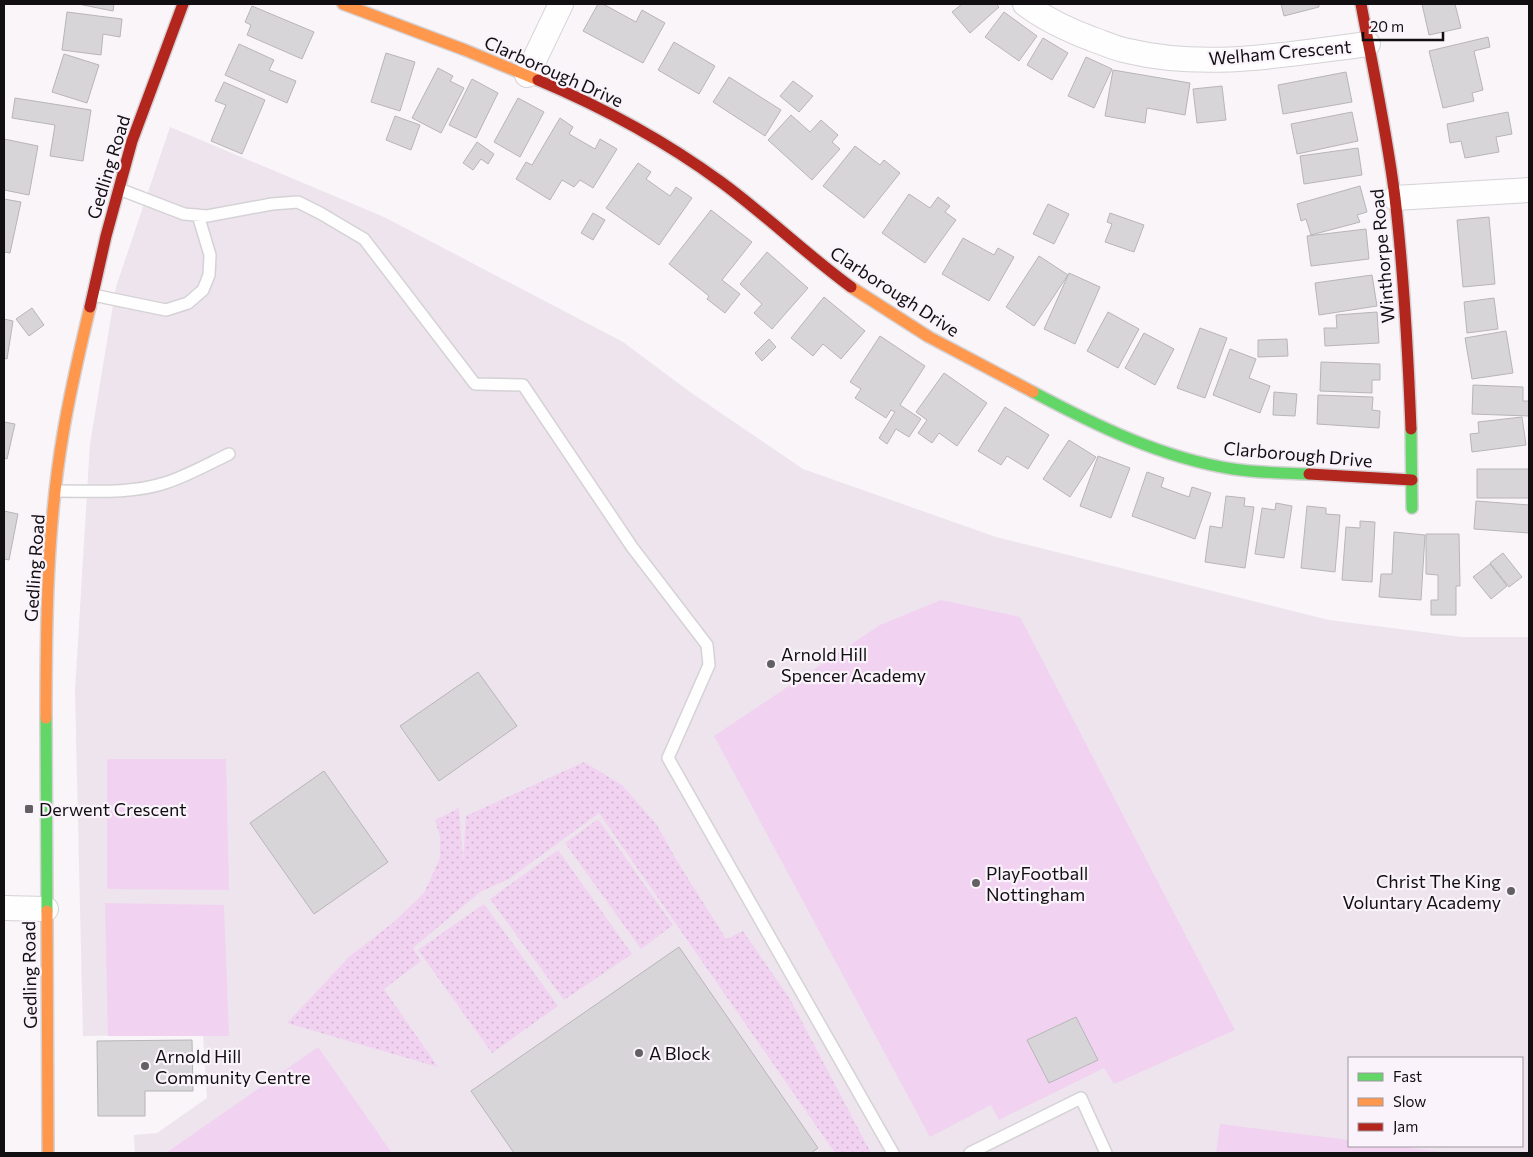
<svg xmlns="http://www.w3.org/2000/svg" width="1533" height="1157" font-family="Commissioner,sans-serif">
<defs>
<pattern id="grass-dots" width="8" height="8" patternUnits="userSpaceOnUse" patternTransform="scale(1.25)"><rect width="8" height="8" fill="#f1d3f1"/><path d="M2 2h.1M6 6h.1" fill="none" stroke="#ceb4ce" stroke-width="1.8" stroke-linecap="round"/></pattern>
</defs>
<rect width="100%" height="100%" fill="#f9f5f9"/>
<!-- built -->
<path fill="#ede4ed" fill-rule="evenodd" d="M 170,127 L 384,217 L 623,342 L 690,392 L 803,469 L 996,537 L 1329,620 L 1462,637 L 1529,637 L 1529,1153 L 135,1153 L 134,1135 L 157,1133 L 207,1098 L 203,1034 L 83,1036 L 75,691 L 90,444 L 116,287 ZM 1349,1058 L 1522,1058 L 1522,1146 L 1349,1146 Z"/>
<!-- grass -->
<path fill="url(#grass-dots)" d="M 584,762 L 622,785 L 657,825 L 677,861 L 726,939 L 743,931 L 790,999 L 871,1153 L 835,1153 L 599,813 L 509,879 L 480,892 L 413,948 L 421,961 L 384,989 L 438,1067 L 287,1023 L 350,956 L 394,922 L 424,893 L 440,858 L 440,836 L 435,820 L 459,808 L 463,861 L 466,816 Z
M 598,819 L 673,925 L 641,949 L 565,843 Z
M 558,850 L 632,954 L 564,1000 L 490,899 Z
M 484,904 L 558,1006 L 492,1053 L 418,950 Z"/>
<!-- park -->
<path fill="#f1d3f1" d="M 941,600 L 1020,617 L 1235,1030 L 1114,1084 L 1104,1068 L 999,1120 L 991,1105 L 930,1137 L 714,736 L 880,625 Z
M 107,759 L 226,759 L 229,890 L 107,889 Z
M 105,903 L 224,905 L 229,1036 L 108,1036 Z
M 318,1047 L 392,1153 L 166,1153 Z
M 1220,1124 L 1349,1140 L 1349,1146 L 1393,1146 L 1452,1153 L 1216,1153 Z"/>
<!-- building -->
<path fill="#d8d5d8" stroke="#b8b5b8" d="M 78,4 L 114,4 L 113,11 Z
M 598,4 L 603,4 L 636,22 L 642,10 L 665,23 L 643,63 L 583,31 Z
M 962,4 L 996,4 L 999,7 L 970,33 L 952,12 Z
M 1281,4 L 1319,4 L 1319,7 L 1284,16 Z
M 1422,4 L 1455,4 L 1461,28 L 1429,35 Z
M 252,6 L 314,32 L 302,59 L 247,35 L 251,25 L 245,22 Z
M 67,12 L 122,19 L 120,37 L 103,34 L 101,55 L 62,50 Z
M 1004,12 L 1037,36 L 1019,61 L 985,37 Z
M 1488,37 L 1490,47 L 1474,51 L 1483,90 L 1472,93 L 1474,101 L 1443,108 L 1429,51 Z
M 1043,38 L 1068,53 L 1052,80 L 1027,65 Z
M 674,42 L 715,66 L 699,94 L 658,70 Z
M 239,44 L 274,60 L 269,70 L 296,81 L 287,103 L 225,75 Z
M 386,53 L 415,62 L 400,111 L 371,102 Z
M 64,54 L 99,65 L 87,103 L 52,92 Z
M 1086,57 L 1112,69 L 1094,108 L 1068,96 Z
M 438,68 L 453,76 L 450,81 L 464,88 L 441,133 L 412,118 Z
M 1113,70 L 1190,83 L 1185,115 L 1147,108 L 1145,123 L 1105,116 Z
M 1346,72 L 1352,102 L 1283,114 L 1278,85 Z
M 729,77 L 781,110 L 765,136 L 713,102 Z
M 472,79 L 498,93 L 476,138 L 449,125 Z
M 793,81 L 813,96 L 799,112 L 780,96 Z
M 224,82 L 265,100 L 242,154 L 211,141 L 226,105 L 215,101 Z
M 1222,86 L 1226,120 L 1197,123 L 1193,89 Z
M 15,98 L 91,110 L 83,161 L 50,156 L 55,125 L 12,118 Z
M 518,98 L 544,112 L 520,157 L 494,142 Z
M 1352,112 L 1358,141 L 1297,154 L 1291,124 Z
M 1508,112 L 1512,134 L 1496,137 L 1499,152 L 1465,158 L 1461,141 L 1450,143 L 1447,124 Z
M 791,115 L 810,132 L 821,120 L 838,135 L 832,142 L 840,149 L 812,180 L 768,140 Z
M 395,116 L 420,125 L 411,150 L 386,140 Z
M 560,118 L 573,127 L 569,134 L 595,149 L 600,139 L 617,149 L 593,188 L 580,180 L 574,187 L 562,180 L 550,200 L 516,179 L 526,162 L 532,165 Z
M 4,139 L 38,146 L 29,195 L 4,190 Z
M 477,142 L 494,154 L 488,164 L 481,159 L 473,170 L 463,163 Z
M 855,146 L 880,165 L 884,160 L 900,173 L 864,218 L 823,186 Z
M 1358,148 L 1362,175 L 1304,184 L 1300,156 Z
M 638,163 L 651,172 L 646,179 L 670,196 L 676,187 L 692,198 L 659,245 L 606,208 Z
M 1360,186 L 1367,212 L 1357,215 L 1360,222 L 1311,235 L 1306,219 L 1301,221 L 1297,204 Z
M 909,194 L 930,208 L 938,197 L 950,206 L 945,212 L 956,220 L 925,263 L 882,233 Z
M 4,199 L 21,202 L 10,253 L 4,252 Z
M 1048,204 L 1069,214 L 1054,244 L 1033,234 Z
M 711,210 L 752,242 L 722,280 L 740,294 L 725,313 L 707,299 L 709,296 L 669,264 Z
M 593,213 L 605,220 L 593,240 L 581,233 Z
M 1110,213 L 1144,225 L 1134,252 L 1105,242 L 1112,224 L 1107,222 Z
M 1489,217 L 1495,284 L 1463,287 L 1457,220 Z
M 1366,229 L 1369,259 L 1311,266 L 1307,236 Z
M 963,238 L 994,255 L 998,248 L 1014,257 L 989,301 L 942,274 Z
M 767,252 L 808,288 L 772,329 L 754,313 L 762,304 L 740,284 Z
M 1039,256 L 1068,275 L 1034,326 L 1006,307 Z
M 1069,273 L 1100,287 L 1075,344 L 1044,329 Z
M 1372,275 L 1377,306 L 1319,315 L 1315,283 Z
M 824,297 L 865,331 L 841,359 L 823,344 L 813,356 L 791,338 Z
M 1494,298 L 1498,329 L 1467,333 L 1464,302 Z
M 32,308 L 44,325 L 29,336 L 16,319 Z
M 1108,312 L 1139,329 L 1118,368 L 1087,351 Z
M 1377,312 L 1379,343 L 1325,346 L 1324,328 L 1337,328 L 1336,315 Z
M 4,319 L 13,321 L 7,359 L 4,358 Z
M 1200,328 L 1227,338 L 1205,398 L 1177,388 Z
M 1506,331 L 1513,373 L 1472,379 L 1465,338 Z
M 1144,333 L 1174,349 L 1155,385 L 1125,368 Z
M 880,336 L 925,366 L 900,405 L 921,419 L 909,437 L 896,429 L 887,444 L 879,438 L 895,412 L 891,410 L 886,418 L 855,398 L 861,389 L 850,382 Z
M 769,339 L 776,347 L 762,361 L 755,353 Z
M 1287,339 L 1288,356 L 1258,357 L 1258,340 Z
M 1230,349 L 1256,359 L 1249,378 L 1270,386 L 1260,413 L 1213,395 Z
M 1321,362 L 1380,364 L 1380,380 L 1372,380 L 1372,393 L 1320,391 Z
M 944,373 L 987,403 L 957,446 L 939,433 L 932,443 L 918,433 L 927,420 L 916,412 Z
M 1473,385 L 1523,387 L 1523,401 L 1529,401 L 1529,416 L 1472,414 Z
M 1274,392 L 1297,394 L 1295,416 L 1273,415 Z
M 1318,395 L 1373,397 L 1372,410 L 1380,411 L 1379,428 L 1317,424 Z
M 1005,407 L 1049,435 L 1028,469 L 1007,456 L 1001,465 L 978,451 Z
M 1522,417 L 1526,445 L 1472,452 L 1470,434 L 1479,433 L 1478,422 Z
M 4,422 L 15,424 L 7,459 L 4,458 Z
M 1069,440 L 1096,457 L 1070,497 L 1043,479 Z
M 1098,456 L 1130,468 L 1111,518 L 1080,506 Z
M 1477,469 L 1529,469 L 1529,498 L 1477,498 Z
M 1147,472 L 1164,478 L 1161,487 L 1189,497 L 1192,487 L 1211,493 L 1195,539 L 1132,516 Z
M 1226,496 L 1245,498 L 1244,506 L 1254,507 L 1245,568 L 1205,562 L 1210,526 L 1222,528 Z
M 1476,501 L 1529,505 L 1529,533 L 1474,529 Z
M 1276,503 L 1292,506 L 1284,558 L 1255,554 L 1262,508 L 1275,510 Z
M 1307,506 L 1326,508 L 1326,514 L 1340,515 L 1335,572 L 1301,568 Z
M 4,511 L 18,514 L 9,560 L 4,559 Z
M 1360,521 L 1375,522 L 1372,582 L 1342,580 L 1346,527 L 1360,528 Z
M 1394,532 L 1425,535 L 1421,600 L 1379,597 L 1381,574 L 1392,574 Z
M 1426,534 L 1459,534 L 1460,586 L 1456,586 L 1456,615 L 1431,615 L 1431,600 L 1438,600 L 1438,575 L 1426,574 Z
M 1503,553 L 1522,577 L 1509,587 L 1490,563 Z
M 1490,564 L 1507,586 L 1491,599 L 1473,577 Z
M 478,672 L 517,726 L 439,781 L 400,726 Z
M 324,771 L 388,862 L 314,914 L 250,823 Z
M 679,947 L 818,1148 L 811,1153 L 514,1153 L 471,1091 Z
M 1076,1017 L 1098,1060 L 1049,1083 L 1027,1040 Z
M 192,1040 L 193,1091 L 145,1091 L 145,1116 L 98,1116 L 97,1041 Z"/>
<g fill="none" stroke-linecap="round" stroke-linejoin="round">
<defs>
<path id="lane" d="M 119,189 L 184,214 L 207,216 L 272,204 L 298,202 L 320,213 L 364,239 L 475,384 L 523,385 L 632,547 L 707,645 L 709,665 L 668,758 L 893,1153
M 93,295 L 166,310 L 188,303 L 203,290 L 209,275 L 210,255 L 198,215
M 57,491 C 92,491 131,494 165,483 C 187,476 208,464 229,454
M 970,1153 L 1081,1098 L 1106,1153"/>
<path id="street" d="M 1025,4 C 1046,20 1068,30 1092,39 C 1104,43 1116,49 1128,51 C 1208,70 1288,54 1368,44
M 527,75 L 561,4
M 1395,198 L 1529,190
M 4,908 L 46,909"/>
<path id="fast" d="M 1033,392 C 1095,425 1162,458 1233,469 C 1258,473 1284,473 1309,474
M 1411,429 L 1412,508
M 46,718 L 47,911"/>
<path id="slow" d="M 343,4 L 465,50 L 538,80
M 851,287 L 929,337 L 1033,392
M 46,718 C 46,623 47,527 63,434 C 70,391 80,349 90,307
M 47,911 L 48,1153"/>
<path id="jam" d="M 1361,4 C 1373,69 1387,133 1395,198 C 1404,275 1408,352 1411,429
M 538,80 C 602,107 665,141 721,182 C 766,215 806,254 851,287
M 90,307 L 106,236 L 132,141 L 183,4
M 1309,474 L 1412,480"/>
</defs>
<!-- lane casing -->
<use href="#lane" stroke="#d5d2d5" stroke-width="14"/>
<!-- street casing -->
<use href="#street" stroke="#d5d2d5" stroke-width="26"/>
<!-- fast casing -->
<use href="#fast" stroke="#d5d2d5" stroke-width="14"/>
<!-- slow casing -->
<use href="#slow" stroke="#d5d2d5" stroke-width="14"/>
<!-- jam casing -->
<use href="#jam" stroke="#d5d2d5" stroke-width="14"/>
<!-- lane -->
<use href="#lane" stroke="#fefefe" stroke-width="11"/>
<!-- street -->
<use href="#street" stroke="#fefefe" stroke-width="24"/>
<!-- fast -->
<use href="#fast" stroke="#63d668" stroke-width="11"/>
<!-- slow -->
<use href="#slow" stroke="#ff974d" stroke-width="11"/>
<!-- jam -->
<use href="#jam" stroke="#b3261e" stroke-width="11"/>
</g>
<!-- markers -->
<g fill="#626062" stroke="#fbf3fb" stroke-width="2">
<circle cx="771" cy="664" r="5"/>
<rect x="24" y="804" width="10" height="10" rx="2.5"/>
<circle cx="976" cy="883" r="5"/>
<circle cx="1511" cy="891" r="5"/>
<circle cx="639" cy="1053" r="5"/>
<circle cx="145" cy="1066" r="5"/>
</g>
<g text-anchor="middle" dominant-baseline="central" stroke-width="4.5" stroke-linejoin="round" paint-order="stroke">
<!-- street labels -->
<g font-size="18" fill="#110f11" stroke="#fbf3fb">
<text transform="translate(1280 52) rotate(-5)">Welham Crescent</text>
<text transform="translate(554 71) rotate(24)">Clarborough Drive</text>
<text transform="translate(108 167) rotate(-73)">Gedling Road</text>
<text transform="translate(1382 256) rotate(-95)">Winthorpe Road</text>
<text transform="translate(895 291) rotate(33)">Clarborough Drive</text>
<text transform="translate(1298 454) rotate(5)">Clarborough Drive</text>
<text transform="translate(34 568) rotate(-86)">Gedling Road</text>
<text transform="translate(29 975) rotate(-91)">Gedling Road</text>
</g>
<!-- poi labels -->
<g font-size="18" fill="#110f11" stroke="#fbf3fb" text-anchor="start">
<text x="781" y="654">Arnold Hill<tspan x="781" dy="21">Spencer Academy</tspan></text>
<text x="39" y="809">Derwent Crescent</text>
<text x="986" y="873">PlayFootball<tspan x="986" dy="21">Nottingham</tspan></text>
<text x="1501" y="881" text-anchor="end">Christ The King<tspan x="1501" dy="21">Voluntary Academy</tspan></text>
<text x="649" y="1053">A Block</text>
<text x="155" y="1056">Arnold Hill<tspan x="155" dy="21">Community Centre</tspan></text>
</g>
</g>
<!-- border -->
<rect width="1533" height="1157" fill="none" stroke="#110f11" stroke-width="10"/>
<!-- legend -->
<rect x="1348" y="1057" width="175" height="90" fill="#fbf3fb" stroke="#9d989d"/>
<rect x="1358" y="1073" width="25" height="8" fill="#63d668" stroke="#9d989d"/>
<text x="1393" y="1082" font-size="15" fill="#110f11">Fast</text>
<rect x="1358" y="1098" width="25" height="8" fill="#ff974d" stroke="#9d989d"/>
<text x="1393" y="1107" font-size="15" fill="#110f11">Slow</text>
<rect x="1358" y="1123" width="25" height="8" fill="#b3261e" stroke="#9d989d"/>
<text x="1393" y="1132" font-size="15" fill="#110f11">Jam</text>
<!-- scale -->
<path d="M1363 32v8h80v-8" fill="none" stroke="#110f11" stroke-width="2.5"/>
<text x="1370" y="32" font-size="15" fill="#110f11" stroke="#fbf3fb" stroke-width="4" paint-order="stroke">20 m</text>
</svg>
